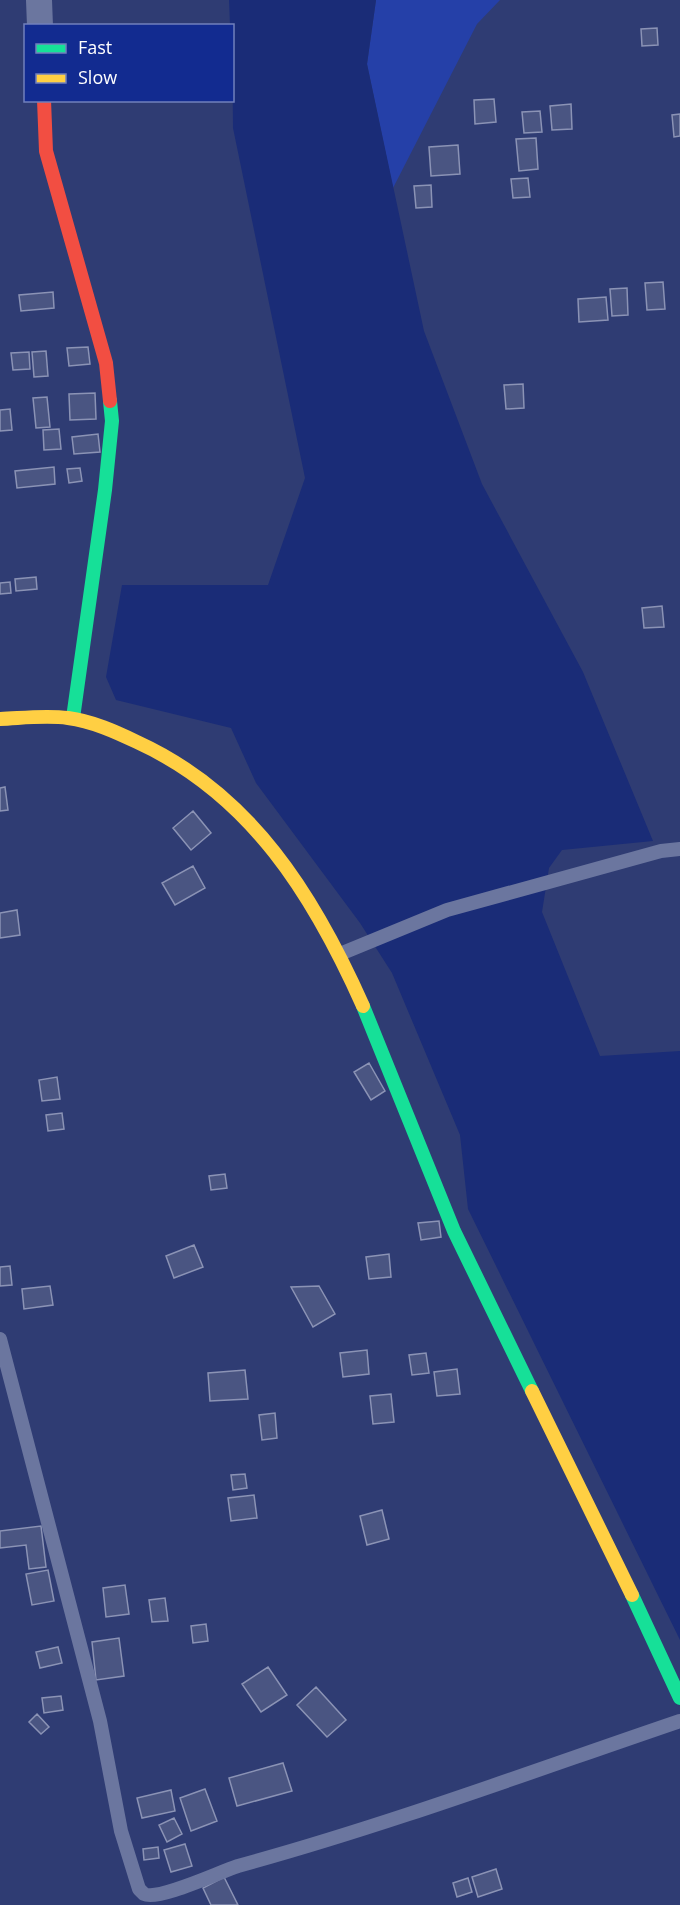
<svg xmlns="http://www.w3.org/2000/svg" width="680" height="1905" font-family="'Open Sans',sans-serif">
<rect width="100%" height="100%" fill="#2f3c73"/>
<!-- green -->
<path fill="#2540a8" d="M 376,0 L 500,0 L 477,24 L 393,188 L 367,64 Z"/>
<!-- water -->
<path fill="#1a2c77" d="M 229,0 L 376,0 L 367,64 L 424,331 L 482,484 L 583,672 L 653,841 L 562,850 L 549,868 L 542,912 L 600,1056 L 680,1051 L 680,1640 L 468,1209 L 460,1135 L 392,973 L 360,923 L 256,783 L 231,728 L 116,700 L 106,677 L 122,585 L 268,585 L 305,478 L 233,128 L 232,26 L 230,25 Z"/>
<!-- building -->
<path fill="#4a5582" stroke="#8b93b5" stroke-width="1.5" d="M 657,28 L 658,45 L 642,46 L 641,29 Z
M 494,99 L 496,122 L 475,124 L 474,100 Z
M 571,104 L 572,129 L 552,130 L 550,106 Z
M 540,111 L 542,132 L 524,133 L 522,112 Z
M 680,114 L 680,136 L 674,137 L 672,115 Z
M 536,138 L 538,169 L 519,171 L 516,139 Z
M 458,145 L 460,174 L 431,176 L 429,147 Z
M 528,178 L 530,197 L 513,198 L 511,179 Z
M 431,185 L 432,207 L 416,208 L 414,186 Z
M 663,282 L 665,309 L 647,310 L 645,283 Z
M 627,288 L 628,315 L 612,316 L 610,289 Z
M 53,292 L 54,308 L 21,311 L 19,295 Z
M 606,297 L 608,320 L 579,322 L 578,299 Z
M 88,347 L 90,364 L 69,366 L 67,348 Z
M 46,351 L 48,376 L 34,377 L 32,352 Z
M 29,352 L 30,369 L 13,370 L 11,353 Z
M 523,384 L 524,408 L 506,409 L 504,385 Z
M 95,393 L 96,419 L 70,420 L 69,394 Z
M 47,397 L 50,427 L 36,428 L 33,398 Z
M 10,409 L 12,430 L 0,431 L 0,410 Z
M 59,429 L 61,449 L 44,450 L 43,430 Z
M 98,434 L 100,452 L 74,454 L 72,437 Z
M 54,467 L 55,484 L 17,488 L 15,471 Z
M 80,468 L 82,481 L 69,483 L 67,469 Z
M 36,577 L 37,589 L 16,591 L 15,579 Z
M 10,582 L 11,593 L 0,594 L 0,583 Z
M 662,606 L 664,627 L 644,628 L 642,608 Z
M 5,787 L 8,810 L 0,811 L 0,788 Z
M 193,811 L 211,833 L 191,850 L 173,828 Z
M 193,866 L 205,888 L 175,905 L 162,883 Z
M 17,910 L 20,935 L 0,938 L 0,913 Z
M 369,1063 L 385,1091 L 371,1100 L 354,1072 Z
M 57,1077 L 60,1099 L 42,1101 L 39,1080 Z
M 62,1113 L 64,1129 L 48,1131 L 46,1115 Z
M 225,1174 L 227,1188 L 211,1190 L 209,1176 Z
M 439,1221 L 441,1237 L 421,1240 L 418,1223 Z
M 194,1245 L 203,1267 L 174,1278 L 166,1256 Z
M 389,1254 L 391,1277 L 369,1279 L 366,1257 Z
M 10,1266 L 12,1285 L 0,1286 L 0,1267 Z
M 50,1286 L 53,1305 L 24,1309 L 22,1289 Z
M 319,1286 L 335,1314 L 313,1327 L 291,1287 Z
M 367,1350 L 369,1374 L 343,1377 L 340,1353 Z
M 426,1353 L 429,1373 L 412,1375 L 409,1355 Z
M 457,1369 L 460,1394 L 437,1396 L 434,1372 Z
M 245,1370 L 248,1399 L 210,1401 L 208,1373 Z
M 391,1394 L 394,1422 L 373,1424 L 370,1396 Z
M 275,1413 L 277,1438 L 262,1440 L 259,1415 Z
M 245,1474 L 247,1488 L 233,1490 L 231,1475 Z
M 254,1495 L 257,1518 L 231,1521 L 228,1498 Z
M 382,1510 L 389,1539 L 367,1545 L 360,1516 Z
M 41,1526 L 46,1567 L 29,1569 L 26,1545 L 0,1548 L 0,1531 Z
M 48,1570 L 54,1601 L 32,1605 L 26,1574 Z
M 125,1585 L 129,1614 L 106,1617 L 103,1588 Z
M 165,1598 L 168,1621 L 152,1622 L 149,1600 Z
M 206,1624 L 208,1641 L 193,1643 L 191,1626 Z
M 119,1638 L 124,1676 L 96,1680 L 92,1642 Z
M 58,1647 L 62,1663 L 40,1668 L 36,1652 Z
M 268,1667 L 287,1695 L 261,1712 L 242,1684 Z
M 316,1687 L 346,1720 L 327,1737 L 297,1705 Z
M 61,1696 L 63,1710 L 44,1713 L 42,1698 Z
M 37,1714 L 49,1727 L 41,1734 L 29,1722 Z
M 283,1763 L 292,1791 L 237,1806 L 229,1778 Z
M 205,1789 L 217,1821 L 191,1831 L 180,1798 Z
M 171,1790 L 175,1811 L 142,1818 L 137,1798 Z
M 174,1818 L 182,1834 L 167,1842 L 159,1825 Z
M 185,1844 L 192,1866 L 171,1872 L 164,1850 Z
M 158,1847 L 159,1858 L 144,1860 L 143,1849 Z
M 496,1869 L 502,1889 L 478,1897 L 472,1877 Z
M 224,1877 L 238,1905 L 211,1905 L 203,1888 Z
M 468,1878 L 472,1892 L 457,1897 L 453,1883 Z"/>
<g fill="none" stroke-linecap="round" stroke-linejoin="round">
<!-- lane -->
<path stroke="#6b769f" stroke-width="14" d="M 340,954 L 447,910 L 661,851 L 680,849
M 0,1339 L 100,1721 L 121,1831 L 139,1889 L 144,1894 C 159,1901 219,1872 238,1866 C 388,1825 533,1771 680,1721"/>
<!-- street -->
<path stroke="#6b769f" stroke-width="26" d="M 39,0 L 40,26"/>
<!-- fast -->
<path stroke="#16e098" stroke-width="14" d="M 73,718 L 105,490 L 112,421 L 110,401
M 363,1006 L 454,1231 L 532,1391
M 632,1595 L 680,1698"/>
<!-- slow -->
<path stroke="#ffcf43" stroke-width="14" d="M 0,719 C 23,718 46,715 68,718 C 92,721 116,732 137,742 C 251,794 314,896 363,1006
M 532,1391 L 632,1595"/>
<!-- jam -->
<path stroke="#f24e42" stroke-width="14" d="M 44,100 L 46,151 L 106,363 L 110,401"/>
</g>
<!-- legend -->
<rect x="24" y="24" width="210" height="78" fill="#122b90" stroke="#7180bc" stroke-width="1.5"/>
<rect x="36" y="44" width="30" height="9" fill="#16e098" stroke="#7180bc" stroke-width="1.5"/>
<text x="78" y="54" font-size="18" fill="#ffffff">Fast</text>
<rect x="36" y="74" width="30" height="9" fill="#ffcf43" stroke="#7180bc" stroke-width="1.5"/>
<text x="78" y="84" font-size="18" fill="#ffffff">Slow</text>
</svg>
